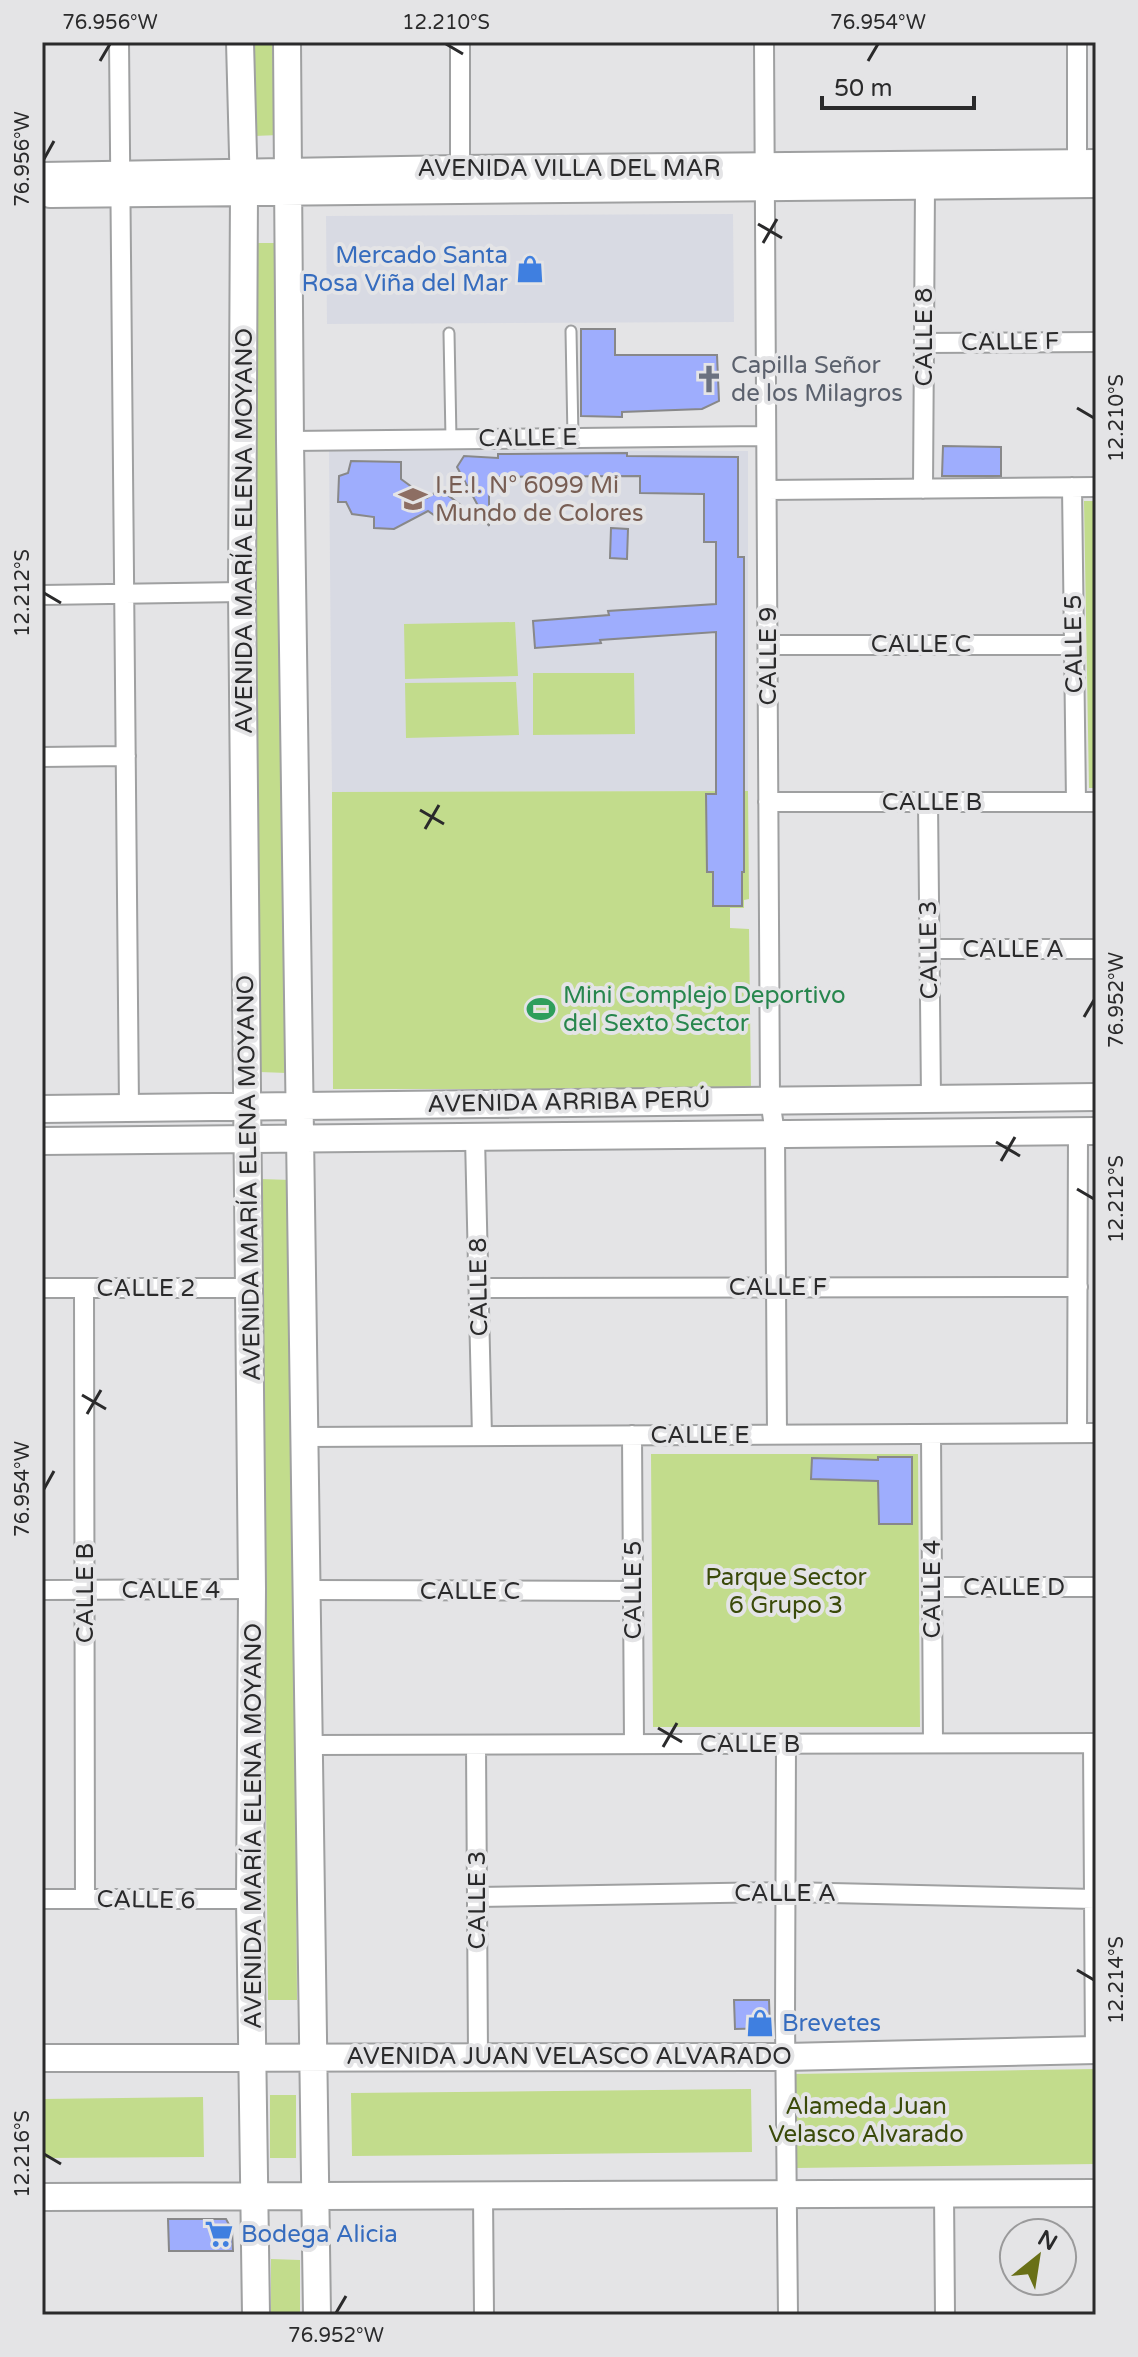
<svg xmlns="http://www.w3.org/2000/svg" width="1138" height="2357" font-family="'Varela Round',sans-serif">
<rect width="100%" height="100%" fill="#e4e4e6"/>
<!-- built -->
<path fill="#d8dae3" d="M 733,214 L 734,322 L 327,324 L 326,216 Z
M 329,450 L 748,451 L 748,791 L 332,792 Z"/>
<!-- green -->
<path fill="#c2dc8c" d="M 252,42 L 277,42 L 279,135 L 254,136 Z
M 253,243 L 278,243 L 287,1073 L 260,1072 Z
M 1084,501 L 1096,501 L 1096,788 L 1089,788 Z
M 515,622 L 518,676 L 405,679 L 404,624 Z
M 533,673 L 634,673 L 635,734 L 533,735 Z
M 516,682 L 519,735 L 406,738 L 405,683 Z
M 748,791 L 749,899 L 744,900 L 744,908 L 730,908 L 730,928 L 749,929 L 751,1089 L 333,1089 L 332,792 Z
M 260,1179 L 291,1180 L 297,2000 L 268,2000 Z
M 651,1454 L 918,1454 L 920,1727 L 653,1727 Z
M 1096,2069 L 1096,2164 L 796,2168 L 794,2074 Z
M 751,2089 L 752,2152 L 352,2156 L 351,2093 Z
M 270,2095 L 296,2095 L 296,2158 L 270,2158 Z
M 203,2097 L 204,2157 L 42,2158 L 42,2099 Z
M 271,2259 L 300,2260 L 300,2315 L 271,2315 Z"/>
<!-- building -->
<path fill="#9eadfd" stroke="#888889" stroke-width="2" d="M 581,329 L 615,329 L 615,355 L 717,355 L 719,401 L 702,409 L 622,412 L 622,417 L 581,416 Z
M 943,446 L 1001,447 L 1001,476 L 942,476 Z
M 627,453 L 627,456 L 738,457 L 738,557 L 744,557 L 744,872 L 742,872 L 742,906 L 713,906 L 713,872 L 707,872 L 706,794 L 716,794 L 716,632 L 600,640 L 601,643 L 535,648 L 533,621 L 609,615 L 608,611 L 716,604 L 716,542 L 704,542 L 704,494 L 640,493 L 640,476 L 489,477 L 489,526 L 457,467 L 464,456 L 498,458 L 498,454 Z
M 351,461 L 401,462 L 401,479 L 427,498 L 440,489 L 463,507 L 441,520 L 428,511 L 394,529 L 374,528 L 374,517 L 352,514 L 346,502 L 338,502 L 339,476 L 348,473 Z
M 611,528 L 628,529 L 627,559 L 610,558 Z
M 878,1457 L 912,1457 L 912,1524 L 879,1524 L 878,1481 L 811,1479 L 812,1458 L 878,1460 Z
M 734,2000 L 769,2000 L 770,2028 L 735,2029 Z
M 168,2219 L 226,2219 L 232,2230 L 233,2251 L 169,2251 Z"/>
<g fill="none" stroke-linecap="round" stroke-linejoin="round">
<defs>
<path id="lane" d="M 571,331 L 573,438
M 449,333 L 451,439"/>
<path id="street" d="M 119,42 L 129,1108
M 764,42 L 770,1099 L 775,1134 L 777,1434
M 1077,42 L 1077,163
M 460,169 L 460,42
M 924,343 L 1096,342
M 290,441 L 766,436
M 1072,487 L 1076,802
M 923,489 L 925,186
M 767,490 L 1096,487
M 42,595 L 242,592
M 768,645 L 1074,645
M 42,757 L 126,756
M 768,802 L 1096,802
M 928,802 L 931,1098
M 929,949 L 1096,949
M 475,1138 L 482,1436
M 42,1288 L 250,1288
M 84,1288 L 85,1899
M 479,1288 L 1078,1287
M 1077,1433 L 1078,1131
M 931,1434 L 933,1743
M 632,1435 L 634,1744
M 304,1437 L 1096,1433
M 932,1587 L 1096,1587
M 42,1590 L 252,1589
M 306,1590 L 633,1591
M 1093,1743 L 1095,2050
M 786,1744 L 785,2021 L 788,2315
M 309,1745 L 1096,1743
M 476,1745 L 478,2056
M 477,1897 L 787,1892 L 1094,1899
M 42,1899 L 250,1899
M 944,2193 L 945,2315
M 483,2195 L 484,2315"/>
<path id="secondary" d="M 240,42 L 244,192 L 242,592 L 252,1589 L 250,1899 L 256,2315
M 287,42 L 290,441 L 317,2315
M 42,176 L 460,169 L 1096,163
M 50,194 L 1096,184
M 42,1109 L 1096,1097
M 42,1141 L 1096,1131
M 42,2058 L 785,2057 L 1096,2050
M 42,2197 L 1096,2193"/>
</defs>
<!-- lane casing -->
<use href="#lane" stroke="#9fa0a1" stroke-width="13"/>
<!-- street casing -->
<use href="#street" stroke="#9fa0a1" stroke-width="22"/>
<!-- secondary casing -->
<use href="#secondary" stroke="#9fa0a1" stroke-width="30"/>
<!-- lane -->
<use href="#lane" stroke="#fff" stroke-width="9"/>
<!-- street -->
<use href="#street" stroke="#fff" stroke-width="18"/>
<!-- secondary -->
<use href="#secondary" stroke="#fff" stroke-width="26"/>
</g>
<!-- ticks -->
<path fill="none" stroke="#2a2a2b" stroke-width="3" d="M 446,44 L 463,54M 100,61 L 110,44M 868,61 L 878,44M 44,159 L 54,141M 758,224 L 782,238M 763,243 L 777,219M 1077,408 L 1094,418M 44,593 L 61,603M 420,810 L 444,824M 425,829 L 439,805M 1084,1017 L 1094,1000M 996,1142 L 1020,1156M 1001,1161 L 1015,1137M 1077,1189 L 1094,1199M 82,1395 L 106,1409M 87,1414 L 101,1390M 44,1489 L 54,1471M 658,1728 L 682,1742M 663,1747 L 677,1723M 1077,1970 L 1094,1980M 44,2154 L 61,2164M 336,2313 L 346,2296"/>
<!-- icons -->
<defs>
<symbol id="shop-bare" viewBox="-9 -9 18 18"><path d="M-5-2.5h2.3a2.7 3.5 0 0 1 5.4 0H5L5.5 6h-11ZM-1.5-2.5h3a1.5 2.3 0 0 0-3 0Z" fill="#3f7fe0" stroke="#e4e4e6" stroke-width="2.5" paint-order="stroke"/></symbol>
<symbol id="church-bare" viewBox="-9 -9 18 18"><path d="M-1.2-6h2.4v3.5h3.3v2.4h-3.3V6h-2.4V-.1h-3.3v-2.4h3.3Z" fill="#6b7280" stroke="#e4e4e6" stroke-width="2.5" paint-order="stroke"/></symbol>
<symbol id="school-bare" viewBox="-9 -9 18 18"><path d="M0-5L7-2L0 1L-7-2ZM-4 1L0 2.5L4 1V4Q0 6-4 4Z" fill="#8d6e63" stroke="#e4e4e6" stroke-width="2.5" paint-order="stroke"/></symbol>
<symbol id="stadium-bare" viewBox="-9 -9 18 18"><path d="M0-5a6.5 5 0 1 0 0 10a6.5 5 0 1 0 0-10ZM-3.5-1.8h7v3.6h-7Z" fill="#2e9e5b" stroke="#e4e4e6" stroke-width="2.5" paint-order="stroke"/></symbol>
<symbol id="supermarket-bare" viewBox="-9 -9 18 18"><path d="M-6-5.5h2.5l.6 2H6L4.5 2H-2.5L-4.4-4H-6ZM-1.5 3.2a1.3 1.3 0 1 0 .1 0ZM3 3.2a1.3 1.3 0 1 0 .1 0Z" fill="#3f7fe0" stroke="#e4e4e6" stroke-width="2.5" paint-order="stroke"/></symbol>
</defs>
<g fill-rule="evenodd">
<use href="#shop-bare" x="510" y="249" width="40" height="40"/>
<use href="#church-bare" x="689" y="359" width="40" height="40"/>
<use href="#school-bare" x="393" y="479" width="40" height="40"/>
<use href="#stadium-bare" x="521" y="989" width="40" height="40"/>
<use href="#shop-bare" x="740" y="2003" width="40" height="40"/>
<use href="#supermarket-bare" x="199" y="2214" width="40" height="40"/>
</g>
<g text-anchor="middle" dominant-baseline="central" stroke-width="8" stroke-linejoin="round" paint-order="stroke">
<!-- street labels -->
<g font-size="24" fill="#2a2a2b" stroke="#e4e4e6">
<text x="569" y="168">AVENIDA VILLA DEL MAR</text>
<text transform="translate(924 337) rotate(-90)">CALLE 8</text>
<text transform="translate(1010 342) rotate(-1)">CALLE F</text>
<text transform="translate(528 438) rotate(-1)">CALLE E</text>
<text transform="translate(244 531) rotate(-90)">AVENIDA MARÍA ELENA MOYANO</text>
<text x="921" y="644">CALLE C</text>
<text transform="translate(1074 644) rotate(-91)">CALLE 5</text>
<text transform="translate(768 656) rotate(-90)">CALLE 9</text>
<text x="932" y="802">CALLE B</text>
<text x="1013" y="949">CALLE A</text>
<text transform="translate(929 950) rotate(-91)">CALLE 3</text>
<text transform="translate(569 1102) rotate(-1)">AVENIDA ARRIBA PERÚ</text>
<text transform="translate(249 1178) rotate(-91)">AVENIDA MARÍA ELENA MOYANO</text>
<text transform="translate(479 1287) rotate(-91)">CALLE 8</text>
<text x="778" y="1287">CALLE F</text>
<text x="146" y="1288">CALLE 2</text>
<text x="700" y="1435">CALLE E</text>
<text x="1014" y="1587">CALLE D</text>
<text transform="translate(932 1589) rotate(-90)">CALLE 4</text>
<text x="171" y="1590">CALLE 4</text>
<text transform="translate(633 1590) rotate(-90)">CALLE 5</text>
<text x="470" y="1591">CALLE C</text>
<text transform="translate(85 1593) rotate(-90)">CALLE B</text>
<text x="750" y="1744">CALLE B</text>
<text transform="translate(253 1826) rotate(-90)">AVENIDA MARÍA ELENA MOYANO</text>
<text x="785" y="1893">CALLE A</text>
<text transform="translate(146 1900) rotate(1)">CALLE 6</text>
<text transform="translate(477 1900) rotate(-90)">CALLE 3</text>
<text x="569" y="2056">AVENIDA JUAN VELASCO ALVARADO</text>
</g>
<!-- shop labels -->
<g font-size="24" fill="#366cbe" stroke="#e4e4e6" text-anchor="start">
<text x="508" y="255" text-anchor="end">Mercado Santa<tspan x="508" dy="28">Rosa Viña del Mar</tspan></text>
<text x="782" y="2023">Brevetes</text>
<text x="241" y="2234">Bodega Alicia</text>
</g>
<!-- worship labels -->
<g font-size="24" fill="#5b616d" stroke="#e4e4e6" text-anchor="start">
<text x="731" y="365">Capilla Señor<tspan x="731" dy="28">de los Milagros</tspan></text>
</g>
<!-- education labels -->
<g font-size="24" fill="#785e54" stroke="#e4e4e6" text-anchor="start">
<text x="435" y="485">I.E.I. N° 6099 Mi<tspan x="435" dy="28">Mundo de Colores</tspan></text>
</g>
<!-- leisure labels -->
<g font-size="24" fill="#27864d" stroke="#e4e4e6" text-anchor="start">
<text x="563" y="995">Mini Complejo Deportivo<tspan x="563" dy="28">del Sexto Sector</tspan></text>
</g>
<!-- park labels -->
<g font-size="24" fill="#3a4a09" stroke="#e4e4e6">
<text x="786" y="1577">Parque Sector<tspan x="786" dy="28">6 Grupo 3</tspan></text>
<text x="866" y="2106">Alameda Juan<tspan x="866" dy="28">Velasco Alvarado</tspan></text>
</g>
</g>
<!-- border -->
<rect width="1138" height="2357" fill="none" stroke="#e4e4e6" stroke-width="88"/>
<!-- north arrow -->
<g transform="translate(1038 2257) rotate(30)"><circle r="38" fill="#e4e4e6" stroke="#9a9a9b" stroke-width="2"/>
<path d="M0-6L14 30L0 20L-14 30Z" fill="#697017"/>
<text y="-12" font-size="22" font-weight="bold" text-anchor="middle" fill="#2a2a2b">N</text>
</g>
<!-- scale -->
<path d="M822 96v12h152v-12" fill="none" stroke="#2a2a2b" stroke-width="4"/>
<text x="834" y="96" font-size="24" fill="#2a2a2b" stroke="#e4e4e6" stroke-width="6" paint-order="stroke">50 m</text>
<rect x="44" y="44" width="1050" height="2269" fill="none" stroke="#2a2a2b" stroke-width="3"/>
<g font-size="20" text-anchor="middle" fill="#2a2a2b">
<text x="110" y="29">76.956°W</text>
<text x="446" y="29">12.210°S</text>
<text x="878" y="29">76.954°W</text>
<text transform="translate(22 159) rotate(-90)" y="7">76.956°W</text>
<text transform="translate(1116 418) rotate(-90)" y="7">12.210°S</text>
<text transform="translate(22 593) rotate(-90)" y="7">12.212°S</text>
<text transform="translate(1116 1000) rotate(-90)" y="7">76.952°W</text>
<text transform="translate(1116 1199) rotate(-90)" y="7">12.212°S</text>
<text transform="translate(22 1489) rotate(-90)" y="7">76.954°W</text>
<text transform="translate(1116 1980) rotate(-90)" y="7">12.214°S</text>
<text transform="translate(22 2154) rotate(-90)" y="7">12.216°S</text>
<text x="336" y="2342">76.952°W</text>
</g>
</svg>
